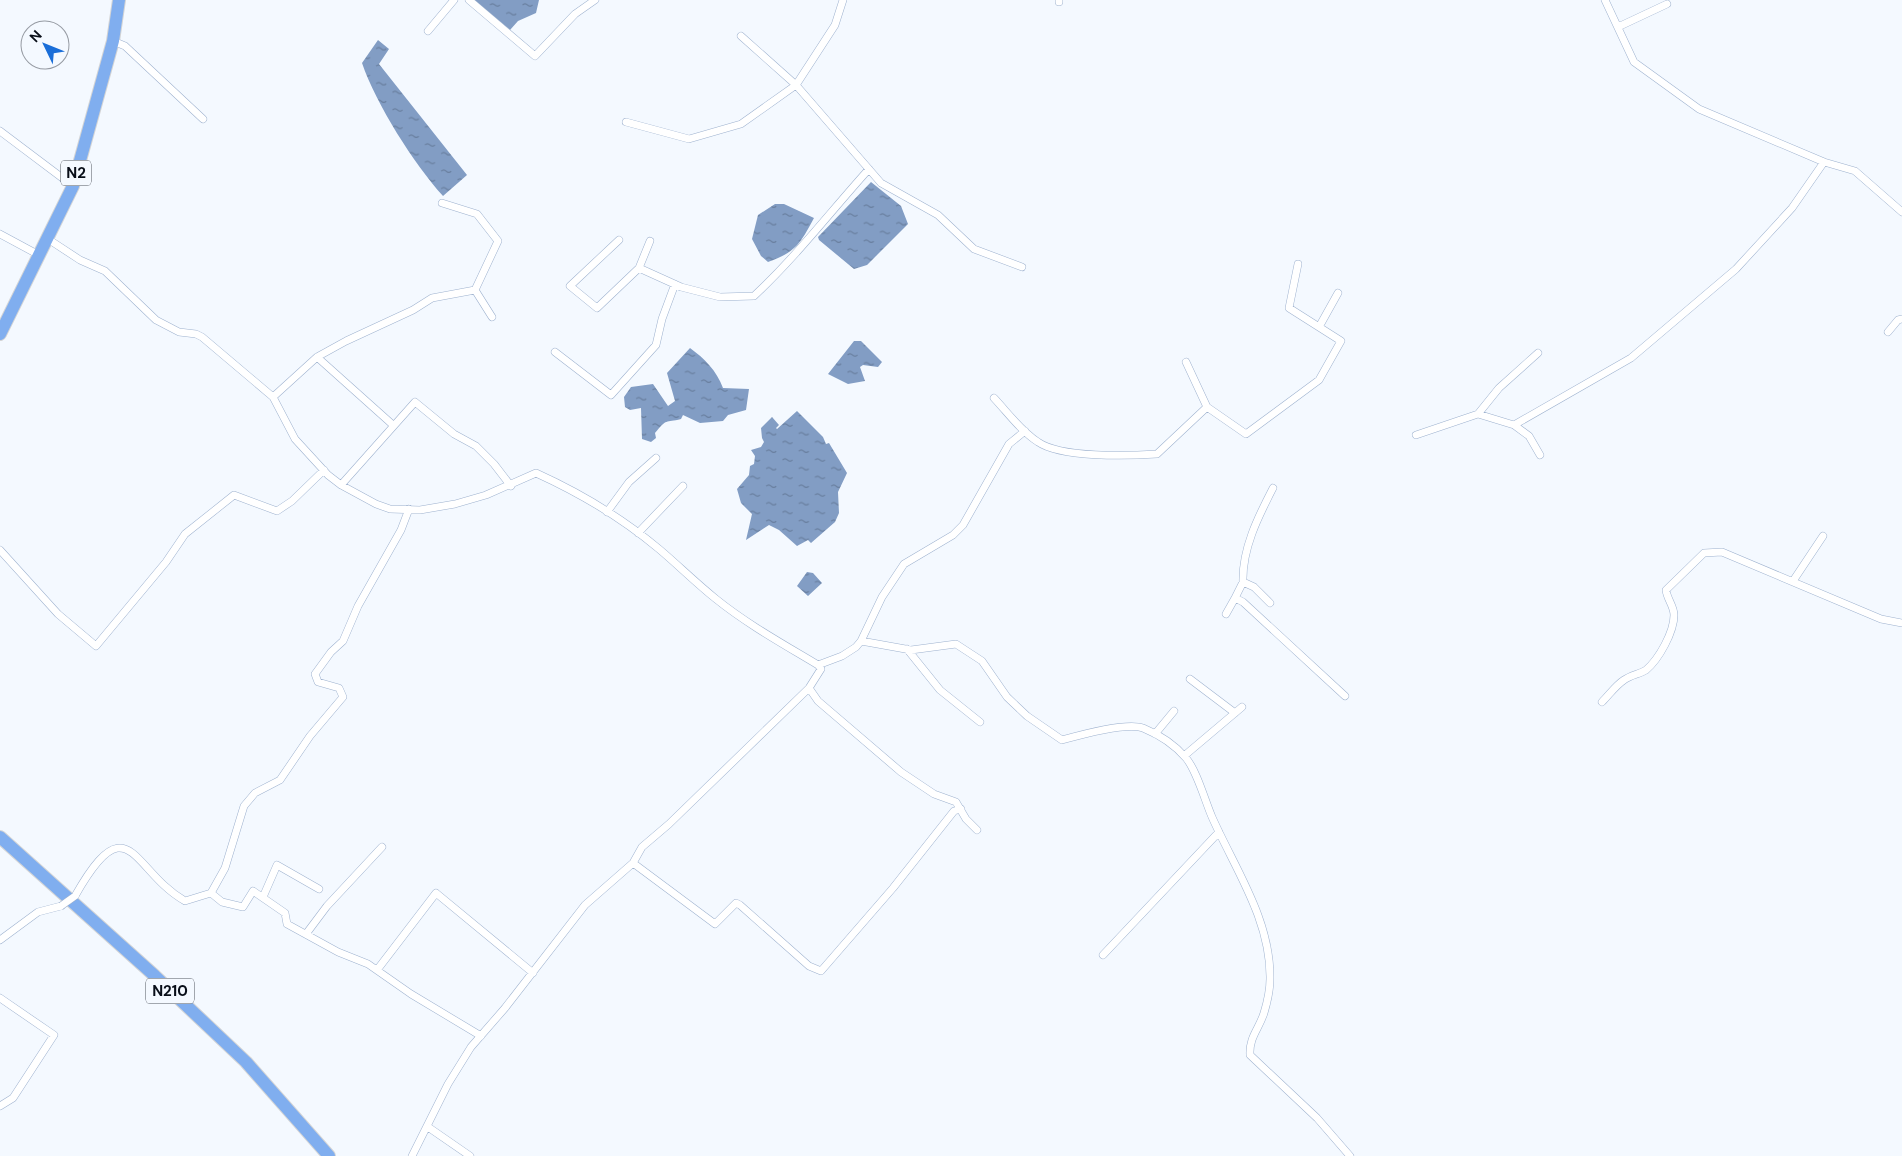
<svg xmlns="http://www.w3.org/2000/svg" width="1902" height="1156" font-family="'DM Sans',sans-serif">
<defs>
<pattern id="water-ripples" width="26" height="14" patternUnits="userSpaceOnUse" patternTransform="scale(1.25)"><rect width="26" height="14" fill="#829dc4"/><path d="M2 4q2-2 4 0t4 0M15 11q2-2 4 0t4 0" fill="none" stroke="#687e9e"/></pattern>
</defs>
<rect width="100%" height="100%" fill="#f4f9ff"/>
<!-- water -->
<path fill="url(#water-ripples)" d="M 474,0 L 539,0 L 536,13 L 518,21 L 510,30 Z
M 378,40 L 389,49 L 379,64 L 467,175 L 443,196 C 414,164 376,104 362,63 Z
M 871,182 L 901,206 L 908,224 L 867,265 L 854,269 L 819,240 L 818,237 Z
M 775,204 L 784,204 L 814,218 C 800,244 796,252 768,262 L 761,256 L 752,239 L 758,215 Z
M 854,341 L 861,341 L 882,362 L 878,367 L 863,365 L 860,367 L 865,381 L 848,384 L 828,374 Z
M 690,348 C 705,359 716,370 723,388 L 749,389 L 746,410 L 728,415 L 723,421 L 700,423 L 683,415 L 681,419 C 665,423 667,418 655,433 L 656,438 L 651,442 L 642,439 L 641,408 L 630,410 L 625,407 L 624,397 L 631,387 L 653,384 L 668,406 L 675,401 L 667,373 Z
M 797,411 L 823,437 L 826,444 L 829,443 L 847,473 L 838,492 L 839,513 L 835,522 L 811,543 L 808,540 L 797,546 L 779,530 L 769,525 L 746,540 L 752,514 L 741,503 L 737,489 L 749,475 L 750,466 L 754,464 L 755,456 L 751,450 L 761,447 L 764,442 L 762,438 L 761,428 L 772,417 L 779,425 L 776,428 L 777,429 Z
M 807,572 L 813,573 L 822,583 L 808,596 L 797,586 Z"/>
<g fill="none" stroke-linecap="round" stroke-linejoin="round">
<defs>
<path id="street" d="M 469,0 L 535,56 L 575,14 L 595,0
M 1059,0 L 1059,2
M 1605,0 L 1634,62 L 1699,109 L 1824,162 L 1855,171 L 1902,212
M 1618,27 L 1667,4
M 428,31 L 454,0
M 741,36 L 796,85 L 835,25 L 843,0
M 113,41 L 125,46 L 203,119
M 626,122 L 689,139 L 741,124 L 796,85 L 881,183 L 938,215 L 974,249 L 1022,267
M 0,131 L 73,186
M 0,234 L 39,255
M 48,239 L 80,260 L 105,271 L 156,320 L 179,332 L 196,334 L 202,337 L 273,397 L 295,439 L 328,475 L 341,485 L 376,504 L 390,509 L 420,510 L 455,504 L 486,495 L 536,473 C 580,493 622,518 659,549 C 678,565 696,583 716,599 C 747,624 783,644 818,665 L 821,669 L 809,688 L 669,824 L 642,847 L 633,863 L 585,905 L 505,1008 L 471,1047 L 448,1084 L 412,1156
M 619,240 L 570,286 L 597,308 L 639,268
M 650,241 L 639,268 L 681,287 L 720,297 L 754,296 C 796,257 831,211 869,169
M 475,290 L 492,317
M 1319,327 L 1338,293
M 1888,332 L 1898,320 L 1902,319
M 555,352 L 611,395 L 656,345 L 662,319 L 675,284
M 317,357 L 393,425
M 273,397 L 317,357 L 346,341 L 413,310 L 432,298 L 475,290 L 498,241 L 477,214 L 442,203
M 994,398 C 1008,413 1021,431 1038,442 C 1061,458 1128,456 1157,454 L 1207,407 L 1186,362
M 1207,407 L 1246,434 L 1319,380 L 1341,341 L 1289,308 L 1298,264
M 1478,414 L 1499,388 L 1538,353
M 1514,425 L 1529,436 L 1540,455
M 1416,435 L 1478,414 L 1514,425 L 1631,358 L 1736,269 L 1792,208 L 1824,162
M 341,485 L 415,402 L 454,434 L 476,446 L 494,464 L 511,486
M 607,512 L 629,482 L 656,458
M 638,533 L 683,486
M 0,550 L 58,614 L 96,646 L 166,562 L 185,534 L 234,495 L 277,511 L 292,501 L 324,470
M 1793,581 L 1823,536
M 1243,582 C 1242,549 1258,517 1273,488
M 1270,603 L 1254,587 L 1243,582 L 1235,598 L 1243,602 L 1345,696
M 1226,614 L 1235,598
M 861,641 L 911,650 L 956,644 L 982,661 L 1007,697 L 1027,716 L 1062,740 C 1080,735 1126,722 1143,728 C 1160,735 1175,745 1186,758 C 1197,771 1205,801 1212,817 C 1235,869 1271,920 1270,979 C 1270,990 1267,1003 1264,1013 C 1259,1029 1249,1037 1250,1055 L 1317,1118 L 1350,1156
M 907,649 L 940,690 L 980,722
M 818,665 L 842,656 L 856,647 L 861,641 L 882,597 L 904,564 L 953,535 L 963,525 L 1009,444 L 1025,431
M 1190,679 L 1235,713
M 809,688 L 818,701 L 901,772 L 934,794 L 956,802 L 966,819 L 977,830
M 1602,702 C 1609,695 1616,685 1624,680 C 1631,675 1640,674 1646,670 C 1659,659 1674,632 1674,615 C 1674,606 1667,599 1666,590 L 1704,553 L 1722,552 L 1881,619 L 1902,623
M 1155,734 L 1174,711
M 1184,756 L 1242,707
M 633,863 L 715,924 L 736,903 L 740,905 L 809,966 L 821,971 L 893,888 L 954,811 L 961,809
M 211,893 L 225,868 L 244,806 L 255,793 L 280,780 L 310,736 L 343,697 L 339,688 L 318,682 L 315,674 L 331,652 L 343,641 L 358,606 L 401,530 L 409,509
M 75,896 C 129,801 132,871 185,901 L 211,893 L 222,902 L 243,907 L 253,891 L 285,913 L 287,924 L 338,952 L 368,964 L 411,994 L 481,1036
M 263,897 L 277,865 L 319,889
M 306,934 L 327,906 L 382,847
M 0,940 L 38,912 L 61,906
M 1103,955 L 1219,832
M 377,970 L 436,893 L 533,973
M 0,998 L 54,1035 L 13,1098 L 0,1106
M 428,1127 L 470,1156"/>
<path id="highway" d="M 0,334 L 73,186 L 113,41 L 119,0
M 0,837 L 155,976 L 246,1062 L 329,1156"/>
</defs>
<!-- street casing -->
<use href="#street" stroke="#9eb2cf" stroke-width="8"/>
<!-- highway casing -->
<use href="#highway" stroke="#d3d4d5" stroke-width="14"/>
<!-- street -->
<use href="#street" stroke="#fff" stroke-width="7"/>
<!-- highway -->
<use href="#highway" stroke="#80aeef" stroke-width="12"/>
<defs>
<path id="street-bridge" d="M 61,906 L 75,896"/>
</defs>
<!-- street-bridge casing -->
<use href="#street-bridge" stroke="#9eb2cf" stroke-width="8" stroke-linecap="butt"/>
<!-- street-bridge -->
<use href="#street-bridge" stroke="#fff" stroke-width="7"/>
</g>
<g text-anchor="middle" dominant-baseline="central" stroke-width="4" stroke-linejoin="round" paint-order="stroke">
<!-- shield labels -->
<g fill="#f4f9ff" stroke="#4f545d" stroke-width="1">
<rect x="61" y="160.5" width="30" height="25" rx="4"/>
<rect x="146" y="978.5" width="48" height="25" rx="4"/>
</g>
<g font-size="15" font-weight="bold" fill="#080e18">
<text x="76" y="173">N2</text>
<text x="170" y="991">N210</text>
</g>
</g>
<!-- north arrow -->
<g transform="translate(45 45) rotate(313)"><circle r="24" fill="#f4f9ff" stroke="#969ba3"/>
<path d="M0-4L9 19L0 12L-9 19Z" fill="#1a6ed8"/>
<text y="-8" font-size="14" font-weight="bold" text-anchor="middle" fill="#080e18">N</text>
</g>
</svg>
